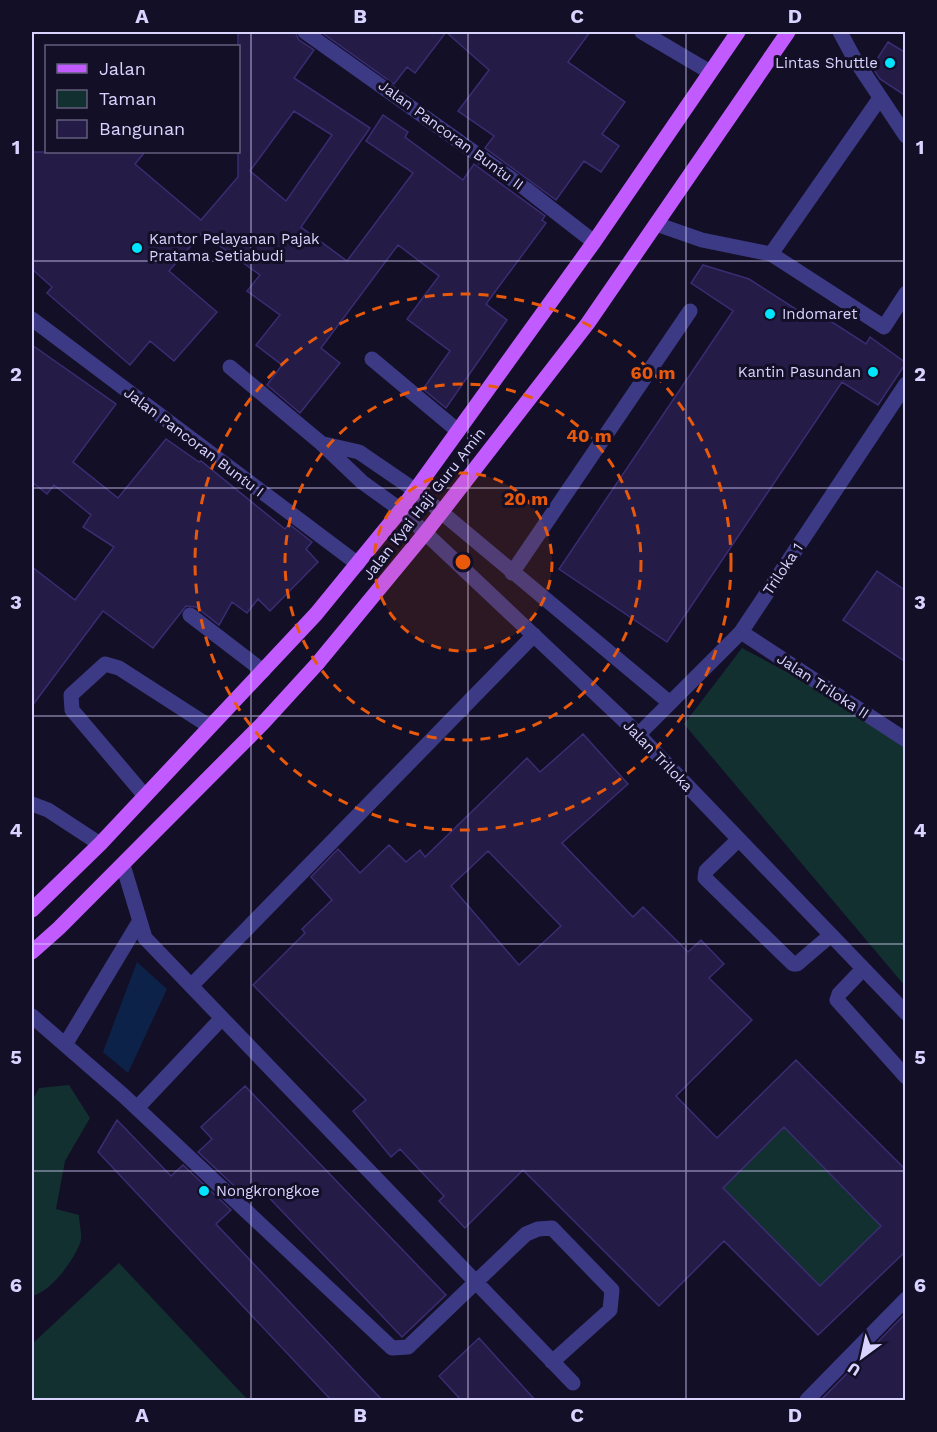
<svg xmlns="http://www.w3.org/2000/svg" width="937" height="1432" font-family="'Work Sans',sans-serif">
<rect width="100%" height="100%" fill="#130f26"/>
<!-- green -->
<path fill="#12302f" d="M 742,648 L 905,735 L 905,986 L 684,724 Z
M 69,1085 L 90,1118 L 65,1161 L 56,1209 L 79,1215 C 79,1222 82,1233 81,1240 C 76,1258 51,1292 32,1296 L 32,1101 L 39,1088 Z
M 784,1127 L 881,1226 L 820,1286 L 723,1188 Z
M 119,1263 L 248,1400 L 32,1400 L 32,1344 Z"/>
<!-- water -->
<path fill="#0c2248" d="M 137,962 L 167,989 L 128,1073 L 103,1052 Z"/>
<!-- building -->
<path fill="#241b47" stroke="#3b2d73" stroke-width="1.5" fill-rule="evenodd" d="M 238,32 L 295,32 L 299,40 L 314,50 L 294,78 L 370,128 L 301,227 L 347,261 L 413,173 L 366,141 L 383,115 L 408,132 L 405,137 L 463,180 L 474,164 L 545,216 L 542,220 L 546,223 L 486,304 L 507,320 L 446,408 L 423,389 L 450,351 L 407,319 L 439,276 L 398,245 L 321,348 L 340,363 L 300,413 L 267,385 L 282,365 L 256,345 L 280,315 L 247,291 L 260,275 L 202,233 L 169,271 L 217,312 L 174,361 L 150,341 L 130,365 L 47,293 L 52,287 L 32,269 L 32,152 L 145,152 L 135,164 L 201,220 L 238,177 ZM 294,111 L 332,135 L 286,201 L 250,171 Z
M 321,32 L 590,32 L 568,62 L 625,102 L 602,134 L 619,146 L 601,172 L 584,161 L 556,200 L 485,148 L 494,136 L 458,111 L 489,70 L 446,32 L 415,73 L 407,67 L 394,84 Z
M 888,42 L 906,53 L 906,96 L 880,79 L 872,67 Z
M 703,265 L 749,279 L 811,319 L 815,311 L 866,344 L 870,337 L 906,363 L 878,405 L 842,382 L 667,642 L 559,569 L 733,311 L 691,283 Z
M 32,345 L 116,404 L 73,462 L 118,498 L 166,439 L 199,462 L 201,461 L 285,529 L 289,524 L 312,542 L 306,549 L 318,562 L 270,611 L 258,599 L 247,613 L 232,602 L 219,625 L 196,607 L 186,606 L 153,648 L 103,611 L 32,706 L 32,567 L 75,600 L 114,547 L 83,527 L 91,515 L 54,485 L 47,494 L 32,482 Z
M 877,571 L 906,591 L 906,662 L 843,620 Z
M 583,734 L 628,784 L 562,843 L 633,917 L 643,907 L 688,952 L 701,940 L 724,964 L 709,978 L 752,1020 L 676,1096 L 717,1138 L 796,1060 L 906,1170 L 906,1251 L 818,1335 L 724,1241 L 659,1306 L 523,1170 L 465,1228 L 439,1201 L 444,1196 L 400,1149 L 391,1157 L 353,1111 L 366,1100 L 253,985 L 305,933 L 302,929 L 332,900 L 311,877 L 338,849 L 360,873 L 389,845 L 406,862 L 420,850 L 425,857 L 527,758 L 540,772 ZM 488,851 L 561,926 L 519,965 L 451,886 ZM 784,1127 L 881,1226 L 820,1286 L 723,1188 Z
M 245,1086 L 446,1295 L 402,1337 L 258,1186 L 246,1197 L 198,1152 L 212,1139 L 201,1127 Z
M 117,1120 L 171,1176 L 183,1165 L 231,1210 L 216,1224 L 383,1401 L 332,1401 L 98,1152 Z
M 906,1313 L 906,1401 L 820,1401 Z
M 479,1338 L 536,1401 L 462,1401 L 439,1376 Z"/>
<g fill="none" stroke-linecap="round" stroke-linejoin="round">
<!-- lane -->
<path stroke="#3d3a85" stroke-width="15" d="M 642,32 L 710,72
M 840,32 L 854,58 L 906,136
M 656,224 L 702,240 L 771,254 L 884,327 L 906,293
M 771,254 L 880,98
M 372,359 L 458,431
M 230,367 L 321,443 L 362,482 L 401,510
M 324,444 L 359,452 L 416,491
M 512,573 L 690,311
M 190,615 L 263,671
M 145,796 L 72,710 L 71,695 L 105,664 L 119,668 L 209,726
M 32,804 L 48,810 L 100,844
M 738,840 L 706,871 L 705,878 L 793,964 L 797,964 L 831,935
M 123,865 L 145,938 L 573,1383
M 863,969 L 839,994 L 837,1000 L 906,1077
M 191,986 L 534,635
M 32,1016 L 124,1096 L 392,1348 L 408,1347 L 526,1234 L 538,1229 L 552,1228 L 612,1290 L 610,1310 L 552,1362
M 65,1045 L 139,922
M 137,1108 L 222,1018
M 807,1400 L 906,1299"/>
<!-- street -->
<path stroke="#3d3a85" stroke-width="15" d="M 305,32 L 526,189 L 594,242
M 32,319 L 358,564
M 416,491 L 670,703
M 401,510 L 631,727 L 906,1013
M 741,632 L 906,740
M 638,735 L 741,632 L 906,384"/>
<!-- primary -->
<path stroke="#c25bff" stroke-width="15" d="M 32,910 L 100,844 L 316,614 L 401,510 L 594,242 L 738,32
M 32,952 L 59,928 L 263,723 L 317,664 L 426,532 L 588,323 L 788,32"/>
</g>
<!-- grid -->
<path fill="none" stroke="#d9d4ff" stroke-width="1.5" stroke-opacity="0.55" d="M 251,32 L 251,1400M 468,32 L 468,1400M 686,32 L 686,1400M 32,261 L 906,261M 32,488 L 906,488M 32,716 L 906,716M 32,944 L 906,944M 32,1171 L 906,1171"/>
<!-- distance rings -->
<circle cx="463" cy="562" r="89" fill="#e8590c" fill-opacity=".12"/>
<g fill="none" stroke="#e8590c" stroke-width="3" stroke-dasharray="10 8">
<circle cx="463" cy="562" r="89"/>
<circle cx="463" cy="562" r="178"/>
<circle cx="463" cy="562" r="268"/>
</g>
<!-- markers -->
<g fill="#00e5ff" stroke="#130f26" stroke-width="2">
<circle cx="890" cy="63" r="6"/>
<circle cx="137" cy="248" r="6"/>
<circle cx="770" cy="314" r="6"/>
<circle cx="873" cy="372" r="6"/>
<circle cx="204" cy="1191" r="6"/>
</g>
<g text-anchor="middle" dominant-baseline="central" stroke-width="6" stroke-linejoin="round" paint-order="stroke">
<!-- poi labels -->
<g font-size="15" fill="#d9d4ff" stroke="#130f26" text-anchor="start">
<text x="878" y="63" text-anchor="end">Lintas Shuttle</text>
<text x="149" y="239">Kantor Pelayanan Pajak<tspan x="149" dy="17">Pratama Setiabudi</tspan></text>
<text x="782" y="314">Indomaret</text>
<text x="861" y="372" text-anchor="end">Kantin Pasundan</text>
<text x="216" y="1191">Nongkrongkoe</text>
</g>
<!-- street labels -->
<g font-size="15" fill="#d9d4ff" stroke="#130f26">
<text transform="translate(451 135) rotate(36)">Jalan Pancoran Buntu II</text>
<text transform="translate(194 442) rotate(37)">Jalan Pancoran Buntu I</text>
<text transform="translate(424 504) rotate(-52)">Jalan Kyai Haji Guru Amin</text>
<text transform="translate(783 569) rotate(-56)">Triloka 1</text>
<text transform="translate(823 686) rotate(33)">Jalan Triloka II</text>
<text transform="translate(658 756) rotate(46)">Jalan Triloka</text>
</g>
</g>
<circle cx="463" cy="562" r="9" fill="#e8590c" stroke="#130f26" stroke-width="3"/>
<g font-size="18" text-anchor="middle" font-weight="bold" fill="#e8590c" stroke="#130f26" stroke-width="6" stroke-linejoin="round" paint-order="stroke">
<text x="653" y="379">60 m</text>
<text x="589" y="442">40 m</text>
<text x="526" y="505">20 m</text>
</g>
<!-- border -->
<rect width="937" height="1432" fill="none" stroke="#130f26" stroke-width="66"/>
<!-- legend -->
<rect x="45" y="45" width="195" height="108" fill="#130f26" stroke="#625e7d" stroke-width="1.5"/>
<rect x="57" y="64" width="30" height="9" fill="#c25bff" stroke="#625e7d" stroke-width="1.5"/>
<text x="99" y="75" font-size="18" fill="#d9d4ff">Jalan</text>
<rect x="57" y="90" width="30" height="18" fill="#12302f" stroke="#625e7d" stroke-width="1.5"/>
<text x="99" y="105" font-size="18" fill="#d9d4ff">Taman</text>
<rect x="57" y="120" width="30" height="18" fill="#241b47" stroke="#625e7d" stroke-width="1.5"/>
<text x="99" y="135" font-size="18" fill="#d9d4ff">Bangunan</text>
<!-- north arrow -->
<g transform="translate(862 1357) rotate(213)" stroke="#130f26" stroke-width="4.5" paint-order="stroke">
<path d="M0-4.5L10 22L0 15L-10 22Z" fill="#d9d4ff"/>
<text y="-9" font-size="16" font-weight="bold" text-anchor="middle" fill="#d9d4ff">U</text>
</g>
<rect x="33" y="33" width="871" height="1366" fill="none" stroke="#d9d4ff" stroke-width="2"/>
<g font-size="20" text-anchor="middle" font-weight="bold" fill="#d9d4ff">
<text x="142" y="23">A</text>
<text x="360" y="23">B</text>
<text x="577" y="23">C</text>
<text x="795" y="23">D</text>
<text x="16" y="154">1</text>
<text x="920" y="154">1</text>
<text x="16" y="381">2</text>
<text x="920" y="381">2</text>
<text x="16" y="609">3</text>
<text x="920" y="609">3</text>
<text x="16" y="837">4</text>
<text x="920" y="837">4</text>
<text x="16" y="1064">5</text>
<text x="920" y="1064">5</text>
<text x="16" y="1292">6</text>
<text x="920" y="1292">6</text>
<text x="142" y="1422">A</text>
<text x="360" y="1422">B</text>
<text x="577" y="1422">C</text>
<text x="795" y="1422">D</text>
</g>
</svg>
